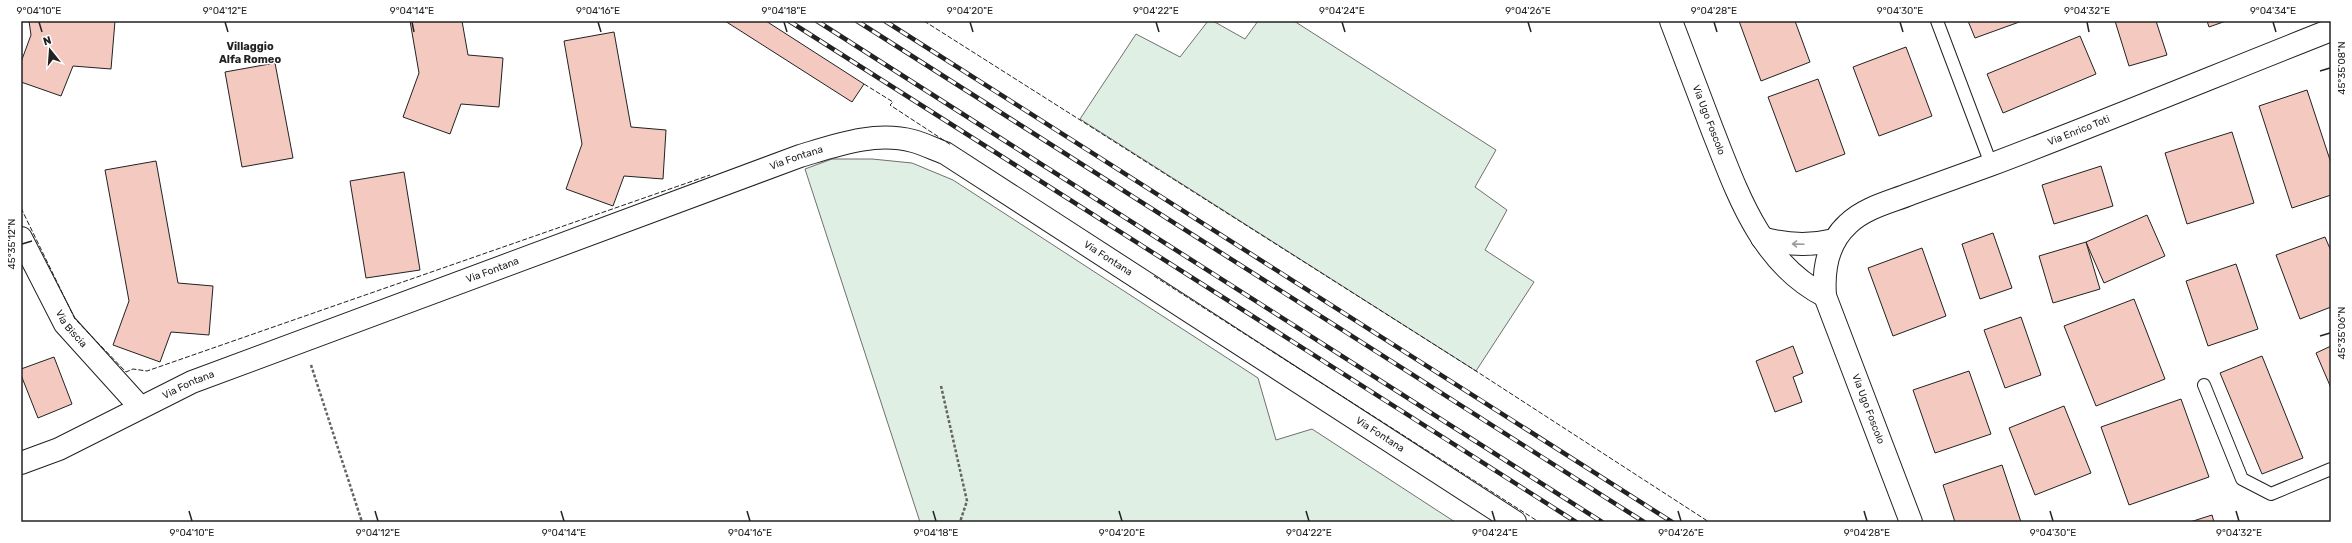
<svg xmlns="http://www.w3.org/2000/svg" width="2352" height="543" font-family="Rubik,sans-serif">
<rect width="100%" height="100%" fill="#fff"/>
<!-- green -->
<path fill="#e0efe3" stroke="#6f6f6f" d="M 1208,21 L 1213,21 L 1245,39 L 1258,21 L 1294,21 L 1496,150 L 1475,187 L 1507,210 L 1485,250 L 1534,282 L 1476,371 L 1080,119 L 1136,34 L 1180,57 Z
M 832,159 L 872,159 L 912,163 L 953,180 L 1258,378 L 1276,440 L 1312,429 L 1455,522 L 920,522 L 805,169 Z"/>
<!-- building -->
<path fill="#f3c9c0" stroke="#222" d="M 29,21 L 115,21 L 111,69 L 73,66 L 61,96 L 21,82 L 21,62 L 31,35 Z
M 410,21 L 462,21 L 468,55 L 503,58 L 499,107 L 461,104 L 450,134 L 403,117 L 419,73 Z
M 725,21 L 766,21 L 864,84 L 852,102 Z
M 1739,21 L 1795,21 L 1810,62 L 1761,81 Z
M 1968,21 L 2022,21 L 1975,38 Z
M 2115,21 L 2156,21 L 2167,55 L 2129,66 Z
M 2207,21 L 2226,21 L 2209,27 Z
M 614,32 L 631,127 L 666,130 L 663,179 L 624,176 L 613,206 L 566,189 L 582,144 L 564,41 Z
M 2080,36 L 2096,74 L 2003,113 L 1987,74 Z
M 1906,47 L 1932,116 L 1879,136 L 1853,67 Z
M 275,63 L 293,158 L 242,167 L 225,72 Z
M 1818,79 L 1845,154 L 1796,172 L 1768,97 Z
M 2307,90 L 2331,163 L 2331,195 L 2292,208 L 2259,106 Z
M 2232,132 L 2254,203 L 2187,224 L 2165,153 Z
M 156,161 L 178,283 L 213,286 L 209,335 L 171,332 L 160,362 L 113,345 L 129,301 L 105,170 Z
M 2101,166 L 2113,206 L 2054,224 L 2042,185 Z
M 404,172 L 420,270 L 366,278 L 350,181 Z
M 2147,215 L 2165,256 L 2104,283 L 2086,242 Z
M 1993,233 L 2012,288 L 1980,299 L 1962,244 Z
M 2325,237 L 2331,251 L 2331,307 L 2300,319 L 2276,255 Z
M 2086,242 L 2100,289 L 2053,303 L 2039,256 Z
M 1922,248 L 1946,316 L 1893,336 L 1868,268 Z
M 2236,264 L 2258,329 L 2208,346 L 2186,281 Z
M 2134,299 L 2165,379 L 2096,406 L 2064,326 Z
M 2021,317 L 2041,375 L 2005,388 L 1984,330 Z
M 1793,346 L 1803,373 L 1793,377 L 1802,402 L 1775,412 L 1756,361 Z
M 2331,346 L 2331,388 L 2316,353 Z
M 2262,356 L 2303,458 L 2262,474 L 2220,373 Z
M 54,357 L 72,404 L 38,418 L 21,375 L 21,369 Z
M 1969,371 L 1991,434 L 1935,453 L 1913,390 Z
M 2181,399 L 2209,477 L 2129,505 L 2101,427 Z
M 2064,406 L 2091,473 L 2035,495 L 2009,428 Z
M 2002,465 L 2021,522 L 1955,522 L 1943,485 Z
M 2212,515 L 2214,522 L 2190,522 Z"/>
<g fill="none" stroke-linecap="round" stroke-linejoin="round">
<defs>
<path id="service" d="M 1937,21 L 1991,164
M 2204,385 L 2242,479 L 2271,494 L 2331,469"/>
<g id="minor">
<path id="s1" d="M 1671,21 C 1685,57 1698,93 1712,129 C 1737,192 1760,263 1825,296"/>
<path id="s2" d="M 21,238 L 65,324 L 140,407"/>
<path d="M 1762,238 C 1786,245 1810,246 1835,240"/>
<path id="s3" d="M 21,463 L 59,449 L 192,382 L 800,156 C 837,145 875,131 913,141 C 924,144 934,149 945,153 L 1515,522"/>
<path id="s4" d="M 1911,522 L 1825,296 C 1823,269 1827,243 1848,224 C 1864,208 1890,202 1910,194 C 1937,184 1963,175 1990,165 C 2104,122 2217,75 2331,30"/>
</g>
</defs>
<!-- service casing -->
<use href="#service" stroke="#222" stroke-width="14"/>
<!-- minor casing -->
<use href="#minor" stroke="#222" stroke-width="24"/>
<!-- path -->
<path stroke="#646464" stroke-width="2.5" stroke-dasharray="3 2" stroke-linecap="butt" d="M 311,365 L 362,522
M 941,386 L 967,501 L 960,522"/>
<!-- service -->
<use href="#service" stroke="#fff" stroke-width="12"/>
<!-- minor -->
<use href="#minor" stroke="#fff" stroke-width="22"/>
<defs>
<path id="rail" d="M 789,21 L 1576,522
M 817,21 L 1602,522
M 857,21 L 1644,522
M 885,21 L 1672,522"/>
</defs>
<!-- rail casing -->
<use href="#rail" stroke="#222" stroke-width="4.5"/>
<!-- rail -->
<use href="#rail" stroke="#fff" stroke-width="3" stroke-dasharray="9" stroke-linecap="butt"/>
<!-- fence -->
<path stroke="#222" stroke-width="1" stroke-dasharray="5 2" stroke-linecap="butt" d="M 924,21 L 1476,371 L 1709,522
M 864,84 L 893,102 L 890,105 L 951,145
M 21,208 L 75,319 L 126,372 L 133,369 L 147,371 L 710,175
M 1154,276 L 1539,522"/>
</g>
<!-- one-way arrows -->
<defs><path id="oneway-shaft" d="M-6 0H5M1.5-3L5.5 0L1.5 3" fill="none" stroke-width="1.6" stroke-linecap="round" stroke-linejoin="round"/></defs>
<use stroke="#9c9c9c" href="#oneway-shaft" transform="translate(1798 244) rotate(-178)"/>
<!-- ticks -->
<path fill="none" stroke="#222" stroke-width="1.5" d="M 39,22 L 42,32M 225,22 L 228,32M 412,22 L 414,32M 598,22 L 601,32M 784,22 L 787,32M 970,22 L 973,32M 1156,22 L 1159,32M 1342,22 L 1345,32M 1528,22 L 1531,32M 1714,22 L 1717,32M 1900,22 L 1903,32M 2087,22 L 2089,32M 2273,22 L 2276,32M 2320,71 L 2330,68M 22,244 L 32,241M 2320,336 L 2330,333M 189,511 L 192,521M 375,511 L 378,521M 561,511 L 564,521M 747,511 L 750,521M 933,511 L 936,521M 1119,511 L 1122,521M 1306,511 L 1309,521M 1492,511 L 1495,521M 1678,511 L 1681,521M 1864,511 L 1867,521M 2050,511 L 2053,521M 2236,511 L 2239,521"/>
<g text-anchor="middle" dominant-baseline="central" stroke-width="3" stroke-linejoin="round" paint-order="stroke">
<!-- street labels -->
<g font-size="10" fill="#222" stroke="#fff">
<text stroke="none"><textPath href="#s1" startOffset="106">Via Ugo Foscolo</textPath></text>
<text stroke="none"><textPath href="#s4" startOffset="570">Via Enrico Toti</textPath></text>
<text stroke="none"><textPath href="#s3" startOffset="834">Via Fontana</textPath></text>
<text stroke="none"><textPath href="#s3" startOffset="1182">Via Fontana</textPath></text>
<text stroke="none"><textPath href="#s3" startOffset="510">Via Fontana</textPath></text>
<text stroke="none"><textPath href="#s2" startOffset="104">Via Biscia</textPath></text>
<text stroke="none"><textPath href="#s3" startOffset="185">Via Fontana</textPath></text>
<text transform="translate(1868 409) rotate(69)">Via Ugo Foscolo</text>
<text stroke="none"><textPath href="#s3" startOffset="1506">Via Fontana</textPath></text>
</g>
<!-- neighbourhood labels -->
<g font-size="11" font-weight="bold" fill="#222" stroke="#fff">
<text x="250" y="46">Villaggio<tspan x="250" dy="13">Alfa Romeo</tspan></text>
</g>
</g>
<!-- border -->
<rect width="2352" height="543" fill="none" stroke="#ffffff" stroke-width="44"/>
<!-- north arrow -->
<g transform="translate(50 50) rotate(343)" stroke="#ffffff" stroke-width="3" paint-order="stroke">
<path d="M0-3L7 15L0 10L-7 15Z" fill="#222222"/>
<text y="-6" font-size="11" font-weight="bold" text-anchor="middle" fill="#222222">N</text>
</g>
<rect x="22" y="22" width="2308" height="499" fill="none" stroke="#222" stroke-width="1.5"/>
<g font-size="10" text-anchor="middle" fill="#222">
<text x="39" y="14">9°04'10"E</text>
<text x="225" y="14">9°04'12"E</text>
<text x="412" y="14">9°04'14"E</text>
<text x="598" y="14">9°04'16"E</text>
<text x="784" y="14">9°04'18"E</text>
<text x="970" y="14">9°04'20"E</text>
<text x="1156" y="14">9°04'22"E</text>
<text x="1342" y="14">9°04'24"E</text>
<text x="1528" y="14">9°04'26"E</text>
<text x="1714" y="14">9°04'28"E</text>
<text x="1900" y="14">9°04'30"E</text>
<text x="2087" y="14">9°04'32"E</text>
<text x="2273" y="14">9°04'34"E</text>
<text transform="translate(2341 68) rotate(-90)" y="4">45°35'08"N</text>
<text transform="translate(11 244) rotate(-90)" y="4">45°35'12"N</text>
<text transform="translate(2341 333) rotate(-90)" y="4">45°35'06"N</text>
<text x="192" y="536">9°04'10"E</text>
<text x="378" y="536">9°04'12"E</text>
<text x="564" y="536">9°04'14"E</text>
<text x="750" y="536">9°04'16"E</text>
<text x="936" y="536">9°04'18"E</text>
<text x="1122" y="536">9°04'20"E</text>
<text x="1309" y="536">9°04'22"E</text>
<text x="1495" y="536">9°04'24"E</text>
<text x="1681" y="536">9°04'26"E</text>
<text x="1867" y="536">9°04'28"E</text>
<text x="2053" y="536">9°04'30"E</text>
<text x="2239" y="536">9°04'32"E</text>
</g>
</svg>
